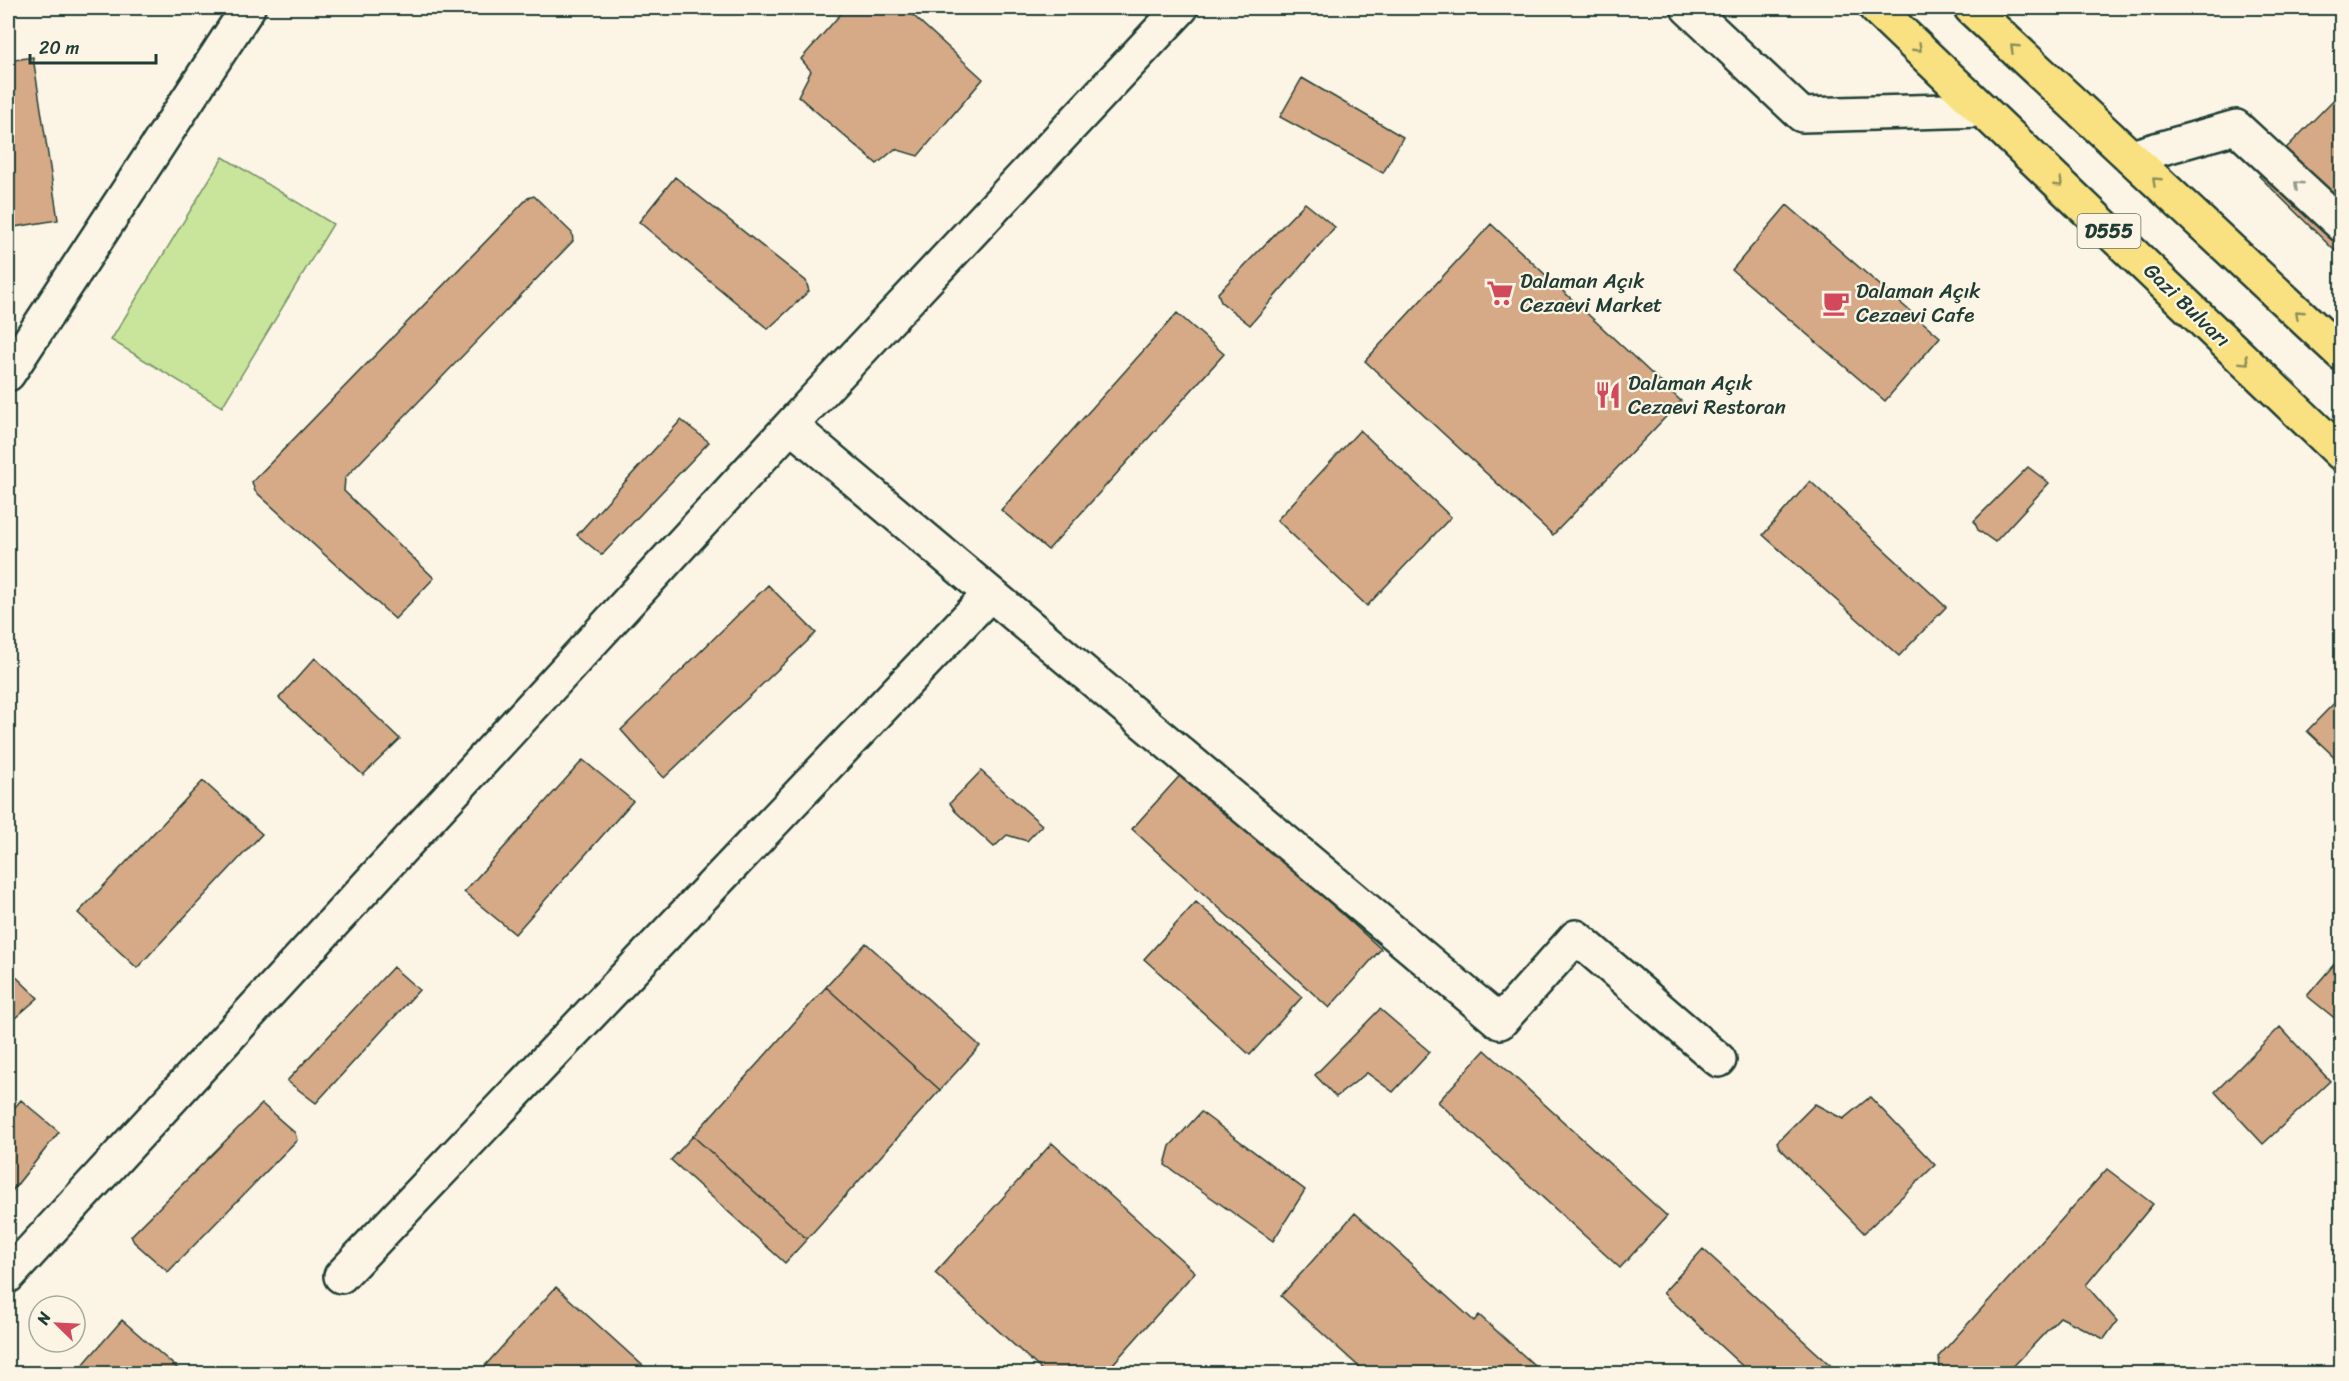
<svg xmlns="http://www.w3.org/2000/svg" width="2349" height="1381" font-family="Sriracha,sans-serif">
<rect width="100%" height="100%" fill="#fcf5e5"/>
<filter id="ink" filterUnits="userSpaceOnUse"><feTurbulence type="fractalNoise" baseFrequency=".0167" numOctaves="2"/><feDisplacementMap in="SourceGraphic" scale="12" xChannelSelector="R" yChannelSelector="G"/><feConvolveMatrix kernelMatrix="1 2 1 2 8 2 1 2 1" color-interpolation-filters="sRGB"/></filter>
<g filter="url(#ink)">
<!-- green -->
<path fill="#c9e59b" stroke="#749168" stroke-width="1.5" d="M 223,157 L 333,224 L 222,407 L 111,340 Z"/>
<!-- building -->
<path fill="#d6a987" stroke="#1f3d34" stroke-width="1.5" d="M 846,8 L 905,8 L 983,79 L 918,156 L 895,149 L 877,164 L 798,96 L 811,71 L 801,59 Z
M 33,57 L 58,220 L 8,228 L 8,61 Z
M 1302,78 L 1403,137 L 1383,173 L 1280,117 Z
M 2342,91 L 2342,244 L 2335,251 L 2259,176 Z
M 675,177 L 806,281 L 809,291 L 768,329 L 639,222 Z
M 534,196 L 572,233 L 573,241 L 345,478 L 344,491 L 434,578 L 395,619 L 255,491 L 252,482 L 528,198 Z
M 1305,203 L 1335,227 L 1250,325 L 1221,302 L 1218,293 Z
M 1787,205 L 1940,337 L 1885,401 L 1732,270 Z
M 1491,224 L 1681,401 L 1553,535 L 1365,361 Z
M 1177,313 L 1224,354 L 1048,550 L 1001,510 Z
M 681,420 L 709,442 L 602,555 L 577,535 Z
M 1360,430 L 1451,517 L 1367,606 L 1277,520 Z
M 2028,467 L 2049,483 L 1995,542 L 1978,530 L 1974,521 Z
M 1810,481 L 1946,607 L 1899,656 L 1763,535 Z
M 768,585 L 816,633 L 664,778 L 621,730 Z
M 315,658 L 400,739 L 363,775 L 279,698 Z
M 2342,695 L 2342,764 L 2307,731 Z
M 583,760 L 633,801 L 515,934 L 464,892 Z
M 981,771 L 1042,825 L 1027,841 L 1007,835 L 994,847 L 955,811 L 950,803 Z
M 1184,771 L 1381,949 L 1329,1008 L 1132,829 Z
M 203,781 L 262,834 L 137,968 L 78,913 Z
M 1196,902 L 1302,997 L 1250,1055 L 1144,959 Z
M 866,943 L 980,1046 L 940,1090 L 826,987 Z
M 2342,955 L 2342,1024 L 2307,996 Z
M 393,967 L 419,990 L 316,1103 L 287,1081 Z
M 8,969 L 38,998 L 8,1024 Z
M 826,987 L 940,1090 L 807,1239 L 693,1136 Z
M 1380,1009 L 1430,1052 L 1393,1092 L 1367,1073 L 1336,1097 L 1315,1075 Z
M 2280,1027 L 2330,1081 L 2263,1144 L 2215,1092 Z
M 1485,1050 L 1667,1216 L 1620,1268 L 1438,1102 Z
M 1870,1097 L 1935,1165 L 1864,1233 L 1779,1147 L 1777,1142 L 1815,1104 L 1843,1119 Z
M 21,1100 L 59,1132 L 8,1196 L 8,1115 Z
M 262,1104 L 295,1133 L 297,1140 L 168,1272 L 134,1242 L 131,1236 Z
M 1201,1112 L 1305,1190 L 1273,1241 L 1165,1165 L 1170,1146 Z
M 693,1136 L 807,1239 L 785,1263 L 671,1160 Z
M 1052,1143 L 1195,1272 L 1104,1374 L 1046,1374 L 935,1273 Z
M 2107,1169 L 2153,1204 L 2086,1285 L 2117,1321 L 2104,1339 L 2060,1317 L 2006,1374 L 1944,1374 L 1940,1370 L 1939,1356 Z
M 1355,1213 L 1474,1321 L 1479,1315 L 1543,1373 L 1367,1374 L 1281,1296 Z
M 1703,1249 L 1840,1374 L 1751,1374 L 1663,1293 Z
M 556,1287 L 652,1374 L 487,1374 L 482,1369 Z
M 122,1320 L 184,1374 L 75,1374 Z"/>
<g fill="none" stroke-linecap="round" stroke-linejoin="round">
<defs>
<path id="minor" d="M 1688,8 L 1802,115 L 1983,110
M 2131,157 L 2236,127 L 2342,225
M 8,374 L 248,8
M 791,426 L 1500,1022 L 1576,937 L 1719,1060
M 8,1276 L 816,398 L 1181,8
M 341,1276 L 990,594"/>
<path id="major" d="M 1876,8 L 2342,454
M 1971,8 L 2342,354"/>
</defs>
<!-- minor casing -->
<use href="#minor" stroke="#1f3d34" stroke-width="38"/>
<!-- major casing -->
<use href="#major" stroke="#1f3d34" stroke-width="38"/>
<!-- minor -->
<use href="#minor" stroke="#fcf5e5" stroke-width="33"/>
<!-- major -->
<use href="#major" stroke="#f9e181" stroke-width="33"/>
</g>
<!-- one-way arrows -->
<defs><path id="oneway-chevron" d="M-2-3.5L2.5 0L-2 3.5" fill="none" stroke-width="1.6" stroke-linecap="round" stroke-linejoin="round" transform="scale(1.5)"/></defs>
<g stroke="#8c8f5a">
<use href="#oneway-chevron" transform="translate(1918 48) rotate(44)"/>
<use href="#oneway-chevron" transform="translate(2014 48) rotate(-137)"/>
<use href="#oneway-chevron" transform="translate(2156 181) rotate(-137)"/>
<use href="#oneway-chevron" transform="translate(2059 183) rotate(44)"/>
<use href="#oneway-chevron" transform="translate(2299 314) rotate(-137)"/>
<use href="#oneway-chevron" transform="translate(2245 361) rotate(44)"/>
</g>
<use stroke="#8e998c" href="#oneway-chevron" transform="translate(2298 185) rotate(-137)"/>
</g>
<!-- icons -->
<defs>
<symbol id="supermarket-bare" viewBox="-9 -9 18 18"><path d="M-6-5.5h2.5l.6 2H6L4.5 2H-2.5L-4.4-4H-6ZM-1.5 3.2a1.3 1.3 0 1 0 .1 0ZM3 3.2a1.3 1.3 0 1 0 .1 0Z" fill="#d1495b" stroke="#fcf5e5" stroke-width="2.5" paint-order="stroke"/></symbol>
<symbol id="cafe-bare" viewBox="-9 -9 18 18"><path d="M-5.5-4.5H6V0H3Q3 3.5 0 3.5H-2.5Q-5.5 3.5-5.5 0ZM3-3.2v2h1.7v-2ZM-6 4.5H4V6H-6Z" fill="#d1495b" stroke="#fcf5e5" stroke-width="2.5" paint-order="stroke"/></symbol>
<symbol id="restaurant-bare" viewBox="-9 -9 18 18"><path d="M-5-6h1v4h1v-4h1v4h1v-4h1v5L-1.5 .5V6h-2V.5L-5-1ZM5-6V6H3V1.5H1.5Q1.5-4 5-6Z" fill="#d1495b" stroke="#fcf5e5" stroke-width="2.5" paint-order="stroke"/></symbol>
</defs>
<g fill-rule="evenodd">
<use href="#supermarket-bare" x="1481" y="274" width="38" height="38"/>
<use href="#cafe-bare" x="1817" y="284" width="38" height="38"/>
<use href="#restaurant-bare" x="1589" y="376" width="38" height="38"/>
</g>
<g text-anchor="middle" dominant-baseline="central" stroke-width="4.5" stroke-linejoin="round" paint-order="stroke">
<!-- shield labels -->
<rect fill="#fcf5e5" stroke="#617469" stroke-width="1.5" x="2077.5" y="214" width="63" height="34" rx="4.5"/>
<g font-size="20" font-weight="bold" fill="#1f3d34">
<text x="2109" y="231">D555</text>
</g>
<!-- poi labels -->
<g font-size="21" fill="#1f3d34" stroke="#fcf5e5" text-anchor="start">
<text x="1520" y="281">Dalaman Açık<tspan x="1520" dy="24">Cezaevi Market</tspan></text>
<text x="1856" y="291">Dalaman Açık<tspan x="1856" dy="24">Cezaevi Cafe</tspan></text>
<text x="1628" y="383">Dalaman Açık<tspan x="1628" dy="24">Cezaevi Restoran</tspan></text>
</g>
<!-- street labels -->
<g font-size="21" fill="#1f3d34" stroke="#fcf5e5">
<text transform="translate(2187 305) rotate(44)">Gazi Bulvarı</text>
</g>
</g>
<!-- margin -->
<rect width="2349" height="1381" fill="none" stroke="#fcf5e5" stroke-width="30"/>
<rect x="15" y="15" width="2319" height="1351" fill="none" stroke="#1f3d34" stroke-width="2" filter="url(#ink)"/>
<!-- north arrow -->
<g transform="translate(57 1324) rotate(294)"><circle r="28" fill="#fcf5e5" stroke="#a4ab9e" stroke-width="1.5"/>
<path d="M0-4.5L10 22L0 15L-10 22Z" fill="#d1495b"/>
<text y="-9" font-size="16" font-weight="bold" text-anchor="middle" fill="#1f3d34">N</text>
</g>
<!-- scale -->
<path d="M30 54v9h126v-9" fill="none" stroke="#1f3d34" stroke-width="3"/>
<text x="39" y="54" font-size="18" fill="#1f3d34" stroke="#fcf5e5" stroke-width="4.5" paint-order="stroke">20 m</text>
</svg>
